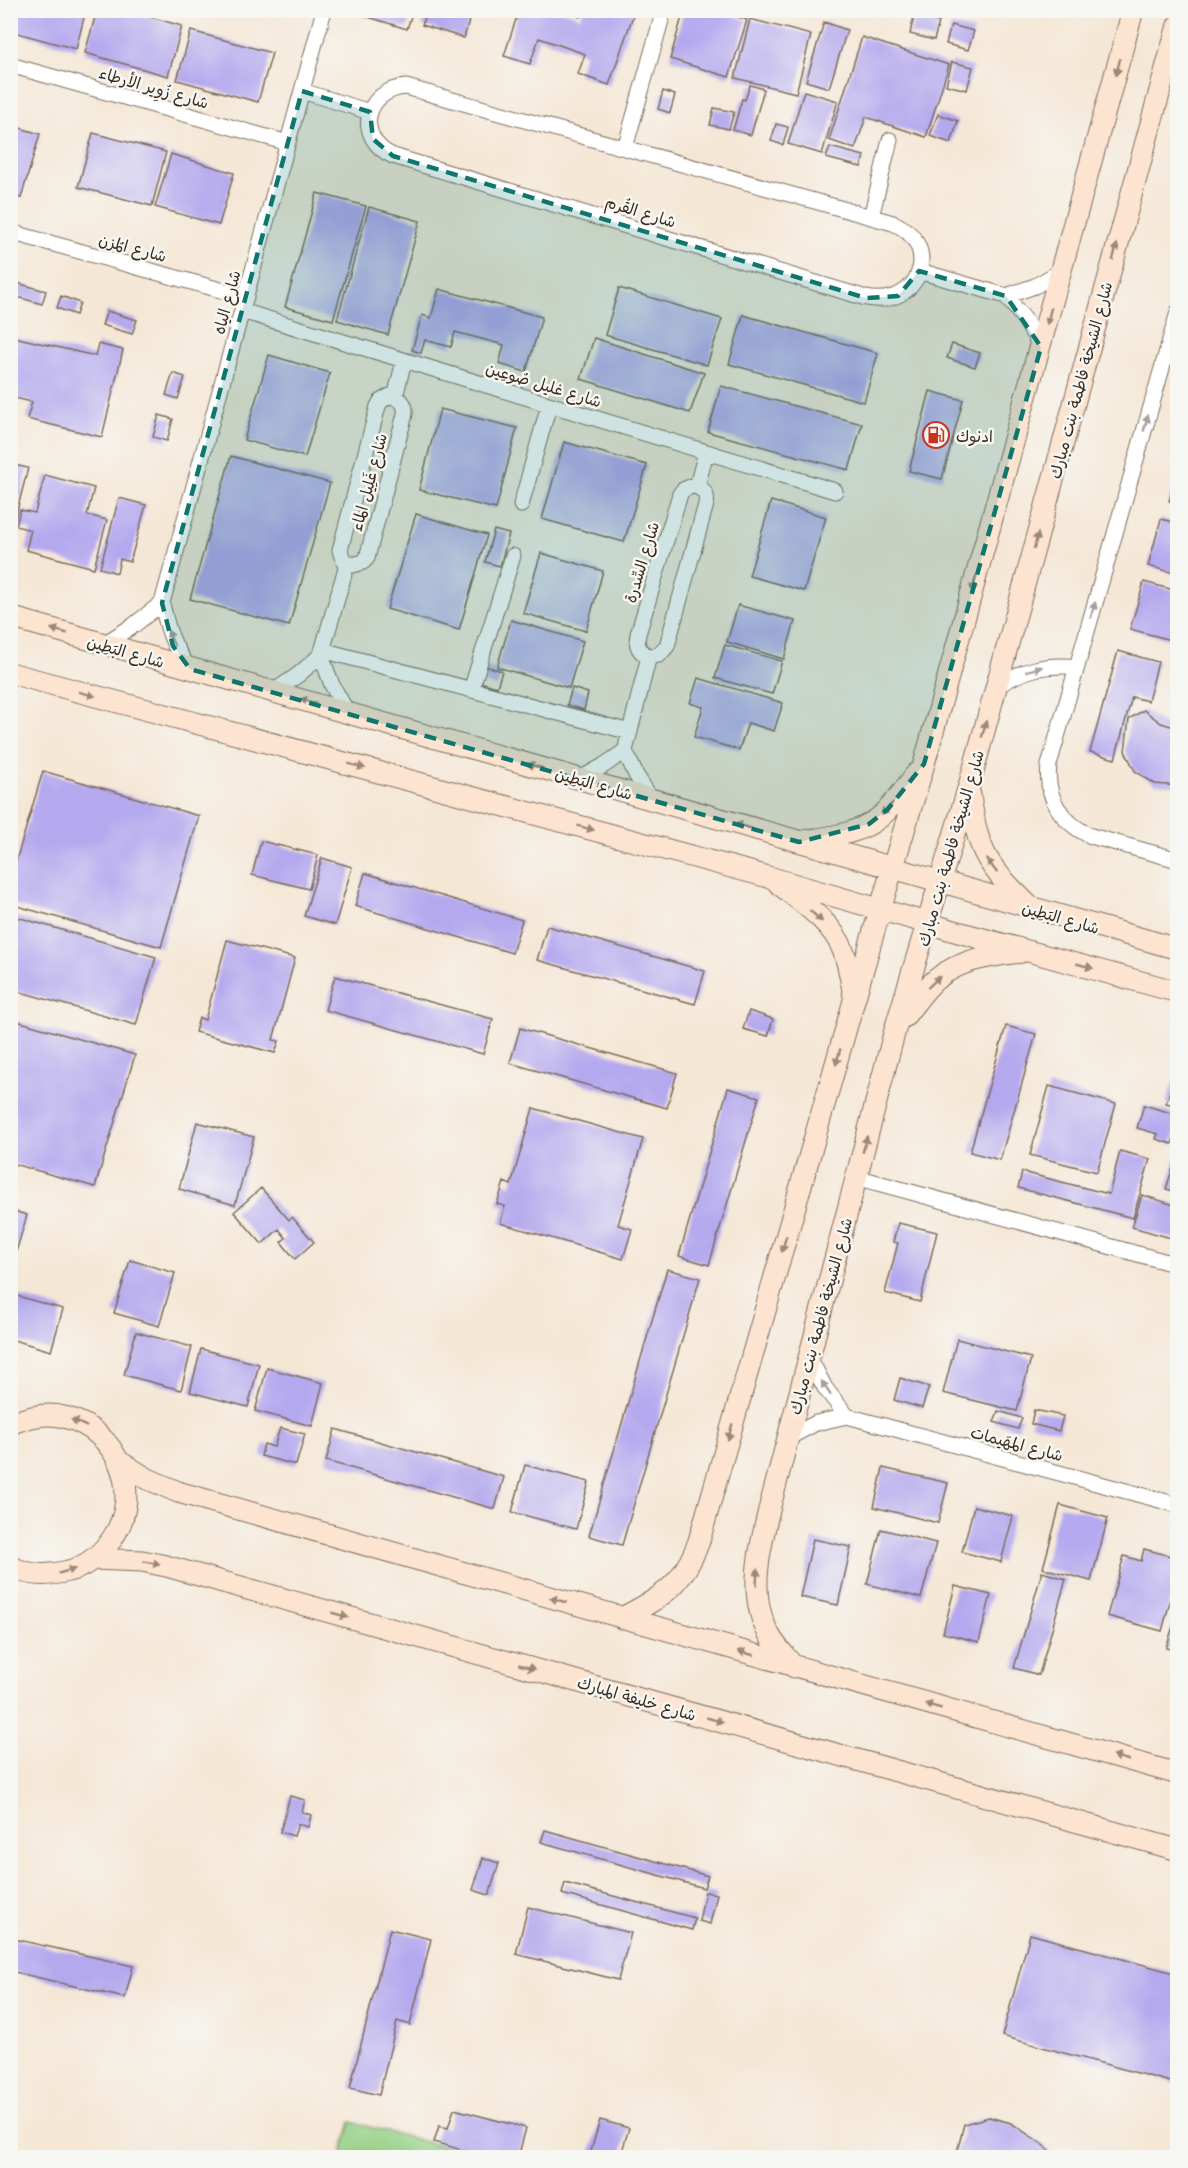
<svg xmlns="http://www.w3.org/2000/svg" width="1188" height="2168" font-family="Mali,'Playpen Sans Arabic',sans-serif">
<rect width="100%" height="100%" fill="#f6f6f2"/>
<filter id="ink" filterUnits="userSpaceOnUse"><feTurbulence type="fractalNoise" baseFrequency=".0167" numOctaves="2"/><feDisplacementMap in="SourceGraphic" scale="12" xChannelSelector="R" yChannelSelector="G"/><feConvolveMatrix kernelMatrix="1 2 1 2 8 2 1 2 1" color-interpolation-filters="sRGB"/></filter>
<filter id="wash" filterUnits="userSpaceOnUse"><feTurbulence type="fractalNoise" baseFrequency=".008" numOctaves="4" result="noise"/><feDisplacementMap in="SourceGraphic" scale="24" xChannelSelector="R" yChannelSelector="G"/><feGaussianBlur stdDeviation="1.35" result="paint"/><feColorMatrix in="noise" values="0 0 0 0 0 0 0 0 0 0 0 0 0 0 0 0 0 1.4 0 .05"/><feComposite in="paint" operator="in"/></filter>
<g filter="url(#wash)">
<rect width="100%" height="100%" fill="#f5e7d6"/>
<!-- green -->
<path fill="#93cf83" stroke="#677c50" stroke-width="1.5" d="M 351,2122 L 483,2157 L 341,2157 Z"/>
<g id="blocks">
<!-- building -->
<path fill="#b4a8ee" d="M 10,10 L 86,10 L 76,49 L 10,31 Z
M 97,10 L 125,10 L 182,26 L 168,76 L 85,53 Z
M 363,10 L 413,10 L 407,29 L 362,15 Z
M 427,10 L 472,10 L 464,38 L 422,25 Z
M 519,10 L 562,10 L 580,17 L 583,10 L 635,10 L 609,85 L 578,74 L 585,54 L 539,38 L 530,64 L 504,56 Z
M 684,10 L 717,10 L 747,20 L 729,77 L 670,59 Z
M 914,16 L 939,22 L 934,40 L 910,34 Z
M 750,19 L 811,35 L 796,93 L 735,78 Z
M 824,22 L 847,30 L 829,88 L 806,81 Z
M 951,25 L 974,31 L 968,50 L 946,44 Z
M 191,31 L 272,53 L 258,102 L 177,80 Z
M 862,37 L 949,65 L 926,137 L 866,117 L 855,149 L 829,140 Z
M 952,62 L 973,67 L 967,90 L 946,85 Z
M 750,85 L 764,89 L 751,135 L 733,130 L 742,99 L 745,100 Z
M 663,91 L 675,95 L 670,113 L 658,109 Z
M 804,91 L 838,101 L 822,154 L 788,144 Z
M 714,108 L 734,112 L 729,129 L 710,125 Z
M 938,114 L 958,121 L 951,143 L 930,136 Z
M 776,124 L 788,127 L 783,145 L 771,141 Z
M 10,125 L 40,134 L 21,198 L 10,195 Z
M 93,133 L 166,152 L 152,206 L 78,187 Z
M 830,147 L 864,156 L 861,167 L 826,158 Z
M 171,154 L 234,173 L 219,225 L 155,207 Z
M 317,193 L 366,206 L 333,320 L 285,307 Z
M 369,207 L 420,221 L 388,335 L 337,320 Z
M 10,281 L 46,291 L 42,304 L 10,295 Z
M 619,288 L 722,319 L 707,365 L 605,335 Z
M 439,289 L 542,317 L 526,372 L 499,364 L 504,345 L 455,332 L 451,347 L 425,340 L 421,353 L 412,350 L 422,315 L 431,318 Z
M 61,296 L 80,303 L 76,315 L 57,308 Z
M 107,311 L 137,320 L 132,334 L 102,325 Z
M 743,315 L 878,353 L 864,402 L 729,364 Z
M 10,336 L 95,356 L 98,344 L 123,350 L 102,437 L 27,419 L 32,402 L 10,397 Z
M 594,338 L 704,373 L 690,413 L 581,379 Z
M 952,344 L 980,353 L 975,367 L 947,358 Z
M 269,355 L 330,373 L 305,457 L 244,440 Z
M 173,373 L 185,377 L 178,399 L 166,395 Z
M 721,386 L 862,424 L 849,470 L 708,432 Z
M 930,391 L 963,400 L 942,479 L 909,471 Z
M 440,409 L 517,428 L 496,509 L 419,490 Z
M 159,415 L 173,419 L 167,441 L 153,437 Z
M 564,442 L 647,465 L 624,542 L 542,519 Z
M 231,456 L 330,483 L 289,626 L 190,599 Z
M 10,464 L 28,468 L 11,534 L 10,533 Z
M 1178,472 L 1178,503 L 1169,501 Z
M 45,475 L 94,488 L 87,515 L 107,520 L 94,568 L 26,550 L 31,530 L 16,526 L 20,510 L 35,513 Z
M 119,498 L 146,505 L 130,562 L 120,559 L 117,573 L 100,568 Z
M 771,501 L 826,517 L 804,591 L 749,576 Z
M 416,514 L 487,535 L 459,630 L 387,609 Z
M 1161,519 L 1178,523 L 1178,574 L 1148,566 Z
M 494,530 L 509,534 L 500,566 L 485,562 Z
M 541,553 L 603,571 L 586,631 L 523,613 Z
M 1144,582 L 1178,591 L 1178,642 L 1130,629 Z
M 738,605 L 795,621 L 784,659 L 727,642 Z
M 511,620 L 583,641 L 569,688 L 497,667 Z
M 725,645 L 782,661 L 772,694 L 715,678 Z
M 1118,651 L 1158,662 L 1148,701 L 1132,697 L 1115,759 L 1090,752 Z
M 485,666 L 502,671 L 497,687 L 480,682 Z
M 698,678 L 783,703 L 774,731 L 748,723 L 739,750 L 694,737 L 703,707 L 690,703 Z
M 572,688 L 588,693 L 584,710 L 567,705 Z
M 1144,710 L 1161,723 L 1178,728 L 1178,786 L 1155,784 L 1135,771 L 1125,751 L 1129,719 Z
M 43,771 L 199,816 L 161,947 L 10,904 L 10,881 Z
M 261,841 L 318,855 L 309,889 L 252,875 Z
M 322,858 L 352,867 L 335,925 L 304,916 Z
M 365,873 L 522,920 L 512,953 L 355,906 Z
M 10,915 L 156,957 L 136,1025 L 10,989 Z
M 547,926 L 705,971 L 695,1004 L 537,960 Z
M 227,940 L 295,958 L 273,1040 L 279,1041 L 275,1053 L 195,1032 L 199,1018 L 205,1020 Z
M 335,976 L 493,1019 L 483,1054 L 325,1010 Z
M 749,1011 L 773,1019 L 768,1036 L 743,1029 Z
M 10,1019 L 135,1055 L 95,1187 L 10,1163 Z
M 1006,1026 L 1036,1034 L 1000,1160 L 970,1152 Z
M 520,1028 L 677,1073 L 667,1108 L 510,1063 Z
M 1178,1068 L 1178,1106 L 1166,1103 Z
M 1049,1086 L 1116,1104 L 1097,1172 L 1030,1155 Z
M 728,1088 L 759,1097 L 709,1265 L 679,1256 Z
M 1144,1105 L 1178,1115 L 1178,1125 L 1172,1144 L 1156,1139 L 1158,1134 L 1137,1128 Z
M 533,1108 L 643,1139 L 618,1225 L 632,1229 L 623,1259 L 500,1223 L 505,1206 L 497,1204 L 504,1182 L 511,1185 Z
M 197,1122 L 254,1137 L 235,1205 L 179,1189 Z
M 1120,1151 L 1150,1159 L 1133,1218 L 1018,1188 L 1022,1172 L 1109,1194 Z
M 1178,1152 L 1178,1192 L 1166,1189 Z
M 261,1188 L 289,1220 L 292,1217 L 314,1242 L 295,1259 L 281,1242 L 286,1238 L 279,1229 L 262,1244 L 234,1212 Z
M 1142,1195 L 1178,1206 L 1178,1240 L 1132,1227 Z
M 10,1210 L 27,1215 L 11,1269 L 10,1269 Z
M 898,1223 L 937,1232 L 920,1302 L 885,1293 L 898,1243 L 893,1242 Z
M 130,1260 L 175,1273 L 159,1326 L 114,1313 Z
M 667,1269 L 700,1278 L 622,1545 L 589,1536 Z
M 10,1294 L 63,1309 L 51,1351 L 10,1339 Z
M 136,1332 L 192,1347 L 181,1390 L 124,1375 Z
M 957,1339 L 1031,1358 L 1017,1411 L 943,1393 Z
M 201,1349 L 259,1364 L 248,1407 L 190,1392 Z
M 267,1368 L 323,1383 L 312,1426 L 255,1411 Z
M 900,1378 L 929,1387 L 922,1408 L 894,1400 Z
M 1034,1410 L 1063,1416 L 1059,1431 L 1031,1424 Z
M 998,1411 L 1022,1418 L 1018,1429 L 994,1422 Z
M 280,1428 L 305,1434 L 296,1465 L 261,1456 L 264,1444 L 274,1447 Z
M 335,1429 L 504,1477 L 495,1509 L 326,1461 Z
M 525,1465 L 589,1482 L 576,1529 L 512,1512 Z
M 883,1468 L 948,1483 L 938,1523 L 874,1507 Z
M 1060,1505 L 1108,1518 L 1091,1581 L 1043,1568 Z
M 974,1506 L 1013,1516 L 1001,1562 L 962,1552 Z
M 881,1529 L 936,1543 L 921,1598 L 867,1584 Z
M 813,1539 L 851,1547 L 838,1605 L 800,1597 Z
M 1144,1549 L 1178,1558 L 1178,1592 L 1173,1591 L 1162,1631 L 1107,1616 L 1124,1556 L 1141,1561 Z
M 1042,1572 L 1066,1579 L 1039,1675 L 1014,1668 Z
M 955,1586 L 991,1595 L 979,1642 L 943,1633 Z
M 1178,1611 L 1178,1651 L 1166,1648 Z
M 290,1796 L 305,1800 L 302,1812 L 311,1815 L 308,1827 L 298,1824 L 294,1836 L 280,1832 Z
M 545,1830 L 708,1876 L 704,1888 L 541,1842 Z
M 483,1858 L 499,1863 L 489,1895 L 473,1890 Z
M 565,1883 L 695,1918 L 692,1930 L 562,1894 Z
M 705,1892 L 717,1894 L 710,1924 L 699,1921 Z
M 528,1907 L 631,1933 L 618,1980 L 516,1954 Z
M 390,1929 L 431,1939 L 410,2025 L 397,2021 L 379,2095 L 350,2088 Z
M 1030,1934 L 1178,1974 L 1178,2084 L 1002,2036 Z
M 10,1938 L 133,1966 L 125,1998 L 10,1971 Z
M 454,2109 L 526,2128 L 518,2158 L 490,2158 L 434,2142 L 439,2126 L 448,2128 Z
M 989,2117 L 1011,2123 L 1045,2146 L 1054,2158 L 958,2158 L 957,2152 L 964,2124 Z
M 600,2120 L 629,2128 L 620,2158 L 589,2158 Z"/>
</g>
</g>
<g filter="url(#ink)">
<use href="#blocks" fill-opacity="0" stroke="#7c6c5e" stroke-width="1.5"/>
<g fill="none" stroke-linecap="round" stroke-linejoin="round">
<defs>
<path id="street" d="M 10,65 L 288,143
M 406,87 L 893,223 C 943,244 921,309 866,298 L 393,156 C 354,138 364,90 406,87 Z
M 302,91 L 370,112
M 625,148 L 664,10
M 871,217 L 890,140
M 10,232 L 246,297
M 919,271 L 1006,296 L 1035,286 L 1061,271
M 1006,296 L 1025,320 L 1041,347
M 242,311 L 835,491
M 1178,312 L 1049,765 C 1045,798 1062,823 1091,836 L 1178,860
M 390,396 C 401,398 406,404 405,414 L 367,558 L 363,562 L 353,565 L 343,560 L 340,550 L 378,406 L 381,401 Z
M 395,397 L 404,361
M 692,486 C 703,487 708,494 706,504 L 667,646 L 659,655 L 649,656 C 638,652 636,644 638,634 L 680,494 L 683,490 Z
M 697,486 L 706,452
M 521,505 L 549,405
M 104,644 L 134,625 L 162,603
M 322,650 L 630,732
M 321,655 L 332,685 L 347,712
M 649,656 L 625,751 L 636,775 L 652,800
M 190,669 C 173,648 167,628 162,603 L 324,10
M 996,687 C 1021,670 1046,663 1077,667
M 471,690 L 513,556
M 273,692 L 298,675 L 321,655 L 347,564
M 580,779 L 603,766 L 625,751
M 856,1177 L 1178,1265
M 809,1357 L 825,1388 L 847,1416
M 788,1438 L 816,1423 L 847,1416 L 1178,1505"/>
<path id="secondary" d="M 10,617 L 1178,949
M 10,673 L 772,878 L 958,932 L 1178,992
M 970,795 C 978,854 987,865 1029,906
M 804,841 C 830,837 859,834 880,817 C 894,806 905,788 916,774
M 779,884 C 802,903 832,922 843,950 C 849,965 851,981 854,996
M 904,1017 C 912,1007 919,997 927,988 C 952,960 986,957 1021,952
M 10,1424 C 27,1417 46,1412 64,1417 C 118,1430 144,1493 112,1539 C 101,1554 86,1567 68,1571 C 49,1576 28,1576 10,1566
M 120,1462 L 148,1479 L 178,1492 L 1178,1774
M 93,1559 L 142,1561 L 166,1566 L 1178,1850
M 622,1618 C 663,1596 682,1587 699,1541 L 880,910 L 924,764 L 1133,10
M 794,1667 C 787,1658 779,1650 773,1641 C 747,1602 758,1556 768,1514 L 896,1026 L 969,786 L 1178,25"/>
</defs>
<!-- street casing -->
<use href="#street" stroke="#7c6c5e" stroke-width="17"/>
<!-- secondary casing -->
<use href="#secondary" stroke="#7c6c5e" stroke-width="23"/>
<!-- street -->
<use href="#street" stroke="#fff" stroke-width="15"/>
<!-- secondary -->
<use href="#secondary" stroke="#fde4d1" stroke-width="21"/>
</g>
<!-- one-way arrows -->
<defs><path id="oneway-solid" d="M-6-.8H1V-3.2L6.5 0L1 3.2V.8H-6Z" transform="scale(1.5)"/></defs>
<g fill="#9c8778">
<use href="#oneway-solid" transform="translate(1118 67) rotate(105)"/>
<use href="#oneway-solid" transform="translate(1115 252) rotate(-75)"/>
<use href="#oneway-solid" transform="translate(1049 316) rotate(105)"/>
<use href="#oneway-solid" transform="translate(1036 541) rotate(-75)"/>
<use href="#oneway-solid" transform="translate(974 584) rotate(105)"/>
<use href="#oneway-solid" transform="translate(59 631) rotate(-164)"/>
<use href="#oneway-solid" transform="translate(87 694) rotate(15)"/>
<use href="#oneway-solid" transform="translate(308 701) rotate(-165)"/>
<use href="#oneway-solid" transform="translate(984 729) rotate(-75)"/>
<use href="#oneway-solid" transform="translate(357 766) rotate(15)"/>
<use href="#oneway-solid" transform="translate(535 766) rotate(-164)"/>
<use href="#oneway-solid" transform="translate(887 809) rotate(133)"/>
<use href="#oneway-solid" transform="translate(743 826) rotate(-164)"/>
<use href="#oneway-solid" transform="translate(586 828) rotate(15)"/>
<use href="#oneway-solid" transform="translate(992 866) rotate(-126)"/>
<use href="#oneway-solid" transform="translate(816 916) rotate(41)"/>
<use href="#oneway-solid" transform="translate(1085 966) rotate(16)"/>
<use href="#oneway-solid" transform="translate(934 982) rotate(-43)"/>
<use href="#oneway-solid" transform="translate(838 1057) rotate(106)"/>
<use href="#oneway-solid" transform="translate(865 1144) rotate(-75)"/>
<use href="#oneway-solid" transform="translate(784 1244) rotate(106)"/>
<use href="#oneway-solid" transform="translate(79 1423) rotate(-155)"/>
<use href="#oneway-solid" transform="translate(730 1432) rotate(106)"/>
<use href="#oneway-solid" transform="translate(152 1563) rotate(10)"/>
<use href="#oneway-solid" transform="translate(67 1571) rotate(-16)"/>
<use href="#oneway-solid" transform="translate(757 1577) rotate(-86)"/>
<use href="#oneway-solid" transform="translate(558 1600) rotate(-164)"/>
<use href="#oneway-solid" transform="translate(340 1615) rotate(16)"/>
<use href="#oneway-solid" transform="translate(746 1653) rotate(-164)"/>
<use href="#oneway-solid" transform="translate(527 1667) rotate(16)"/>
<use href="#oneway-solid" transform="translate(933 1706) rotate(-164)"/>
<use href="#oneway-solid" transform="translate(715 1720) rotate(16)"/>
<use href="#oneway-solid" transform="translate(1121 1758) rotate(-164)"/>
</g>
<g fill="#a79f9a">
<use href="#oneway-solid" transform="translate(1146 423) rotate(-74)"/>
<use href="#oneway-solid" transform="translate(1093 610) rotate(-74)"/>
<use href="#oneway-solid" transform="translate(171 638) rotate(-112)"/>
<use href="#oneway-solid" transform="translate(1034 669) rotate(-15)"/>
<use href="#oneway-solid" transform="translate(826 1388) rotate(-123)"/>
</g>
</g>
<!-- marked area -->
<path fill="#0f766e" fill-opacity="0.2" stroke="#0f766e" stroke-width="4.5" stroke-dasharray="12 8" stroke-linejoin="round" d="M 302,91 L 370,112 L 373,139 L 393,156 L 866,298 L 898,296 L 919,271 L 1006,296 L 1041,347 L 924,764 L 888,809 L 869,824 L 799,842 L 190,669 L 173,646 L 162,603 Z"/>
<!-- icons -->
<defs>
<symbol id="fuel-ring" viewBox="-11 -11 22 22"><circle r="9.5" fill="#f6f6f2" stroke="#c8321e" stroke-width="1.5"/><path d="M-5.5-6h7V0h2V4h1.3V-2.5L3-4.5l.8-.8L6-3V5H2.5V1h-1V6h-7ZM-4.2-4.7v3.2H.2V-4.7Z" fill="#c8321e"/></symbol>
</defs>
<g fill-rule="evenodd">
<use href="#fuel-ring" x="921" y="420" width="30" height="30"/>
</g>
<g text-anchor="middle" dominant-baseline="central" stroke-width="5" stroke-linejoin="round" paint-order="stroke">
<!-- street labels -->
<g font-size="16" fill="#3b2a1e" stroke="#f6f6f2">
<text transform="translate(154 87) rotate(16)">شارع زُوِير الأرطاء</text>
<text transform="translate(641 211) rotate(17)">شارع القُرم</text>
<text transform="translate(133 247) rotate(15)">شارع المُزن</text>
<text transform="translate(226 302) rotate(-75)">شارع الياه</text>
<text transform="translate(1080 380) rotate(-75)">شارع الشيخة فاطمة بنت مبارك</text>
<text transform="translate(544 384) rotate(17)">شارع غليل صُوعِين</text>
<text transform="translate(368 482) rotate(-75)">شارع غَلِيل الماء</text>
<text transform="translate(641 562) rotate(-73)">شارع السِّدرة</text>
<text transform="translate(126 651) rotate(16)">شارع البَطِين</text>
<text transform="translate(594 783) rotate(16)">شارع البَطِين</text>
<text transform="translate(950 848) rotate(-74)">شارع الشيخة فاطمة بنت مبارك</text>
<text transform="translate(1061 917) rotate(16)">شارع البَطِين</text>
<text transform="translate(820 1316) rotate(-75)">شارع الشيخة فاطمة بنت مبارك</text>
<text transform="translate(1017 1443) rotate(15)">شارع المهَيمات</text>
<text transform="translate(637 1698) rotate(16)">شارع خليفة المبارك</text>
</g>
<!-- poi labels -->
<g font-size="16" fill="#3b2a1e" stroke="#f6f6f2" text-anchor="start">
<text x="956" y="435">ادنوك</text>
</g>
</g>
<!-- margin -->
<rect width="1188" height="2168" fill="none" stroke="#f6f6f2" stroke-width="36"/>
</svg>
